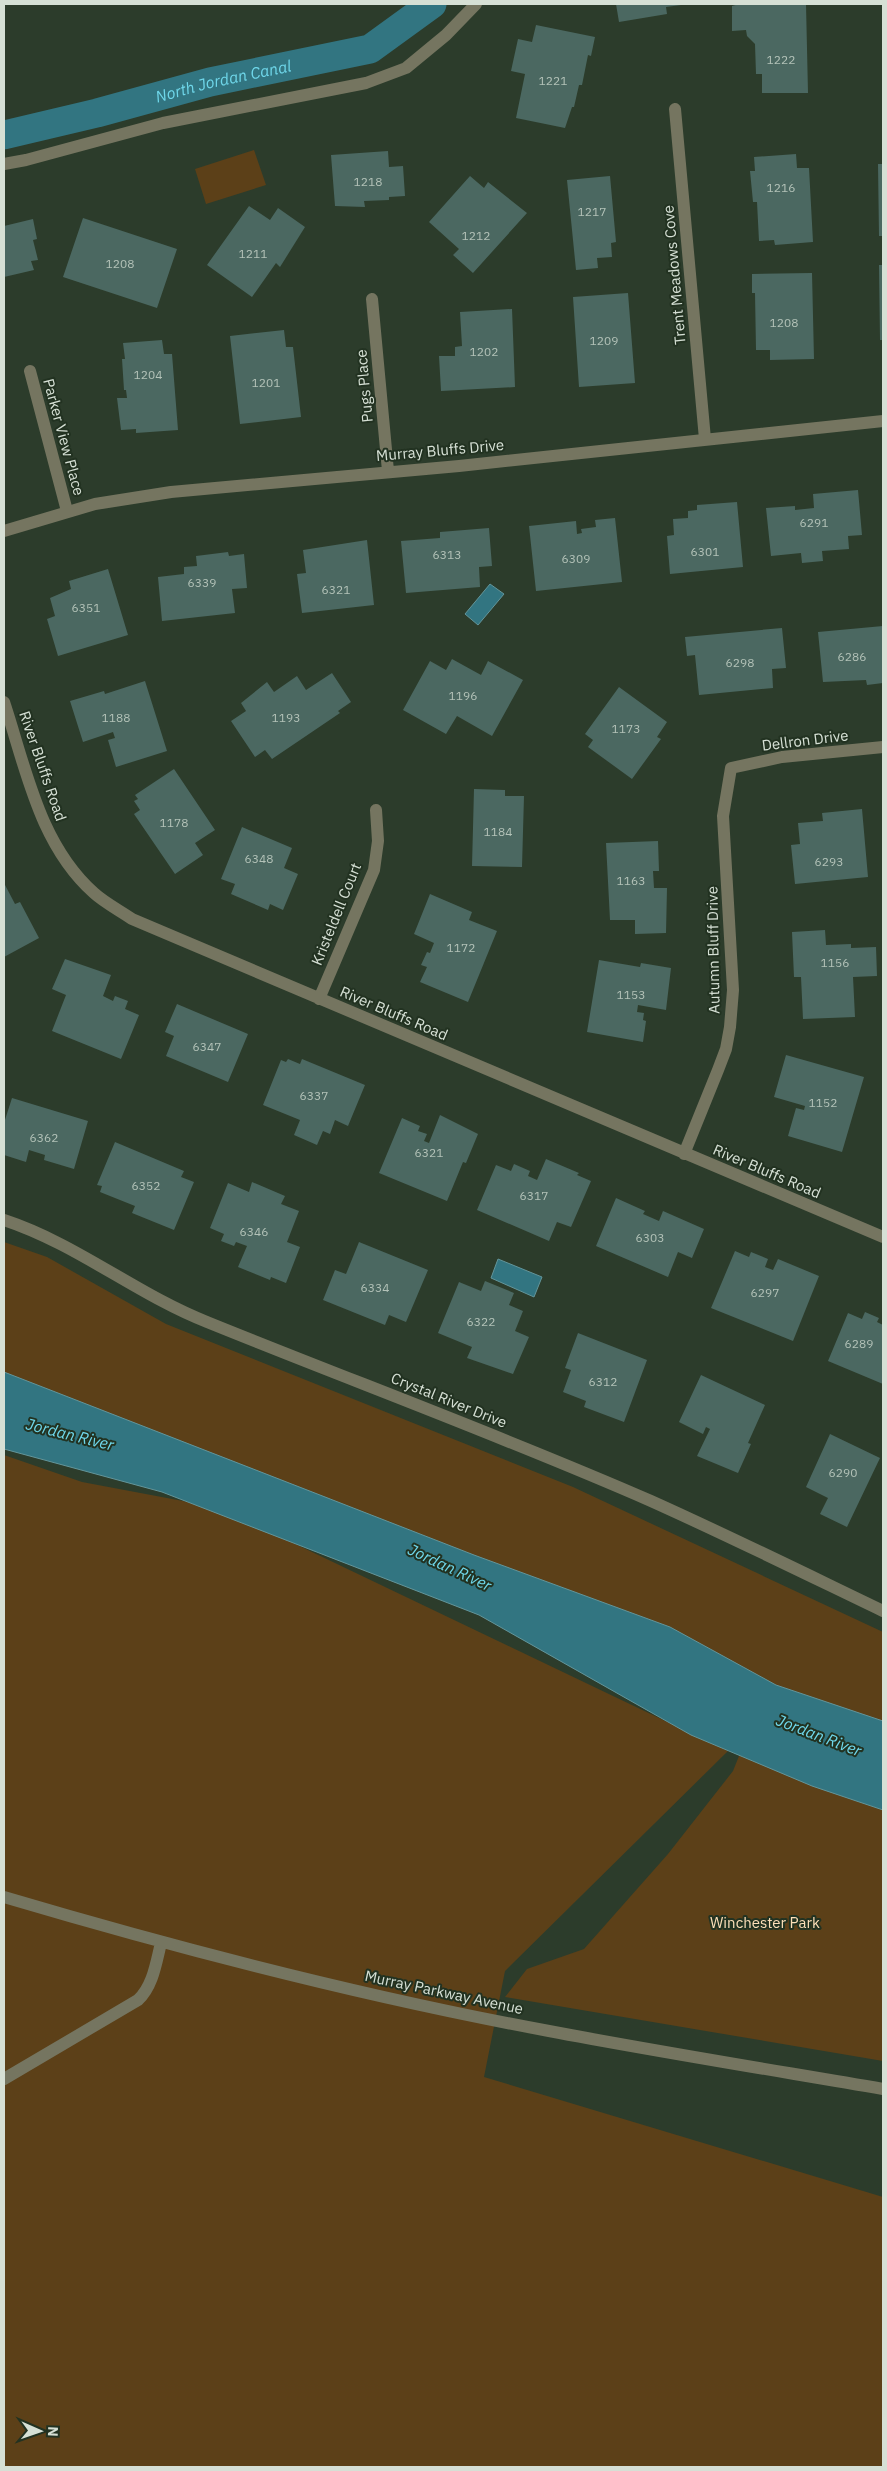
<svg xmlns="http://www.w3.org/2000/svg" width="887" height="2471" font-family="'IBM Plex Sans',sans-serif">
<rect width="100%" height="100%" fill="#2c3c2b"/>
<!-- green -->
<path fill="#5c4018" d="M 254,150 L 266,185 L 206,204 L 195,169 Z
M 4,1242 L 47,1257 L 166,1324 L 573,1487 L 883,1632 L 883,2061 L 505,1997 L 527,1969 L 584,1949 L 668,1854 L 733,1771 L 755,1716 L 4,1392 Z
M 4,1455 L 82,1482 L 220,1508 L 728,1751 L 505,1971 L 484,2077 L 883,2197 L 883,2467 L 4,2467 Z"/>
<!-- water -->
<path fill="#327581" stroke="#63959a" d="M 490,584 L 504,594 L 478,625 L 465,614 Z
M 498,1259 L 542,1277 L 534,1297 L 491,1278 Z
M 4,1372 L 474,1555 L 670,1627 L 776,1685 L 883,1721 L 883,1810 L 812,1786 L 691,1735 L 479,1615 L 162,1492 L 4,1449 Z"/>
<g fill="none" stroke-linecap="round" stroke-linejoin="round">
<!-- canal -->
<path stroke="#327581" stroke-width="29" id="s1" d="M 4,135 L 97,113 L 210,82 L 370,49 L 432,4"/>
</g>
<!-- building -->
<path fill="#4b6861" d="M 616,4 L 681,4 L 681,5 L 666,7 L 667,14 L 619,22 Z
M 739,4 L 806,4 L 808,93 L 762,93 L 762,74 L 756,74 L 755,44 L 747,36 L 746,30 L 732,31 L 732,6 Z
M 536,25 L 595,37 L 591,56 L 588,55 L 582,85 L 579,85 L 574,107 L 572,107 L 565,128 L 516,118 L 525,74 L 511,71 L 518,39 L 532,42 Z
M 388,151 L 389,167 L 403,166 L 405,196 L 389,197 L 389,200 L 364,201 L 365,207 L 335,206 L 331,155 Z
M 796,154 L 797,168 L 809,168 L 813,242 L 775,245 L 774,240 L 759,241 L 757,202 L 753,202 L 750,171 L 755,171 L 754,157 Z
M 878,164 L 883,164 L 883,236 L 879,236 Z
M 470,176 L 484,188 L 488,182 L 527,213 L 473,273 L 453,255 L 459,249 L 429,222 Z
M 610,176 L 616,242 L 611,243 L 612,257 L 597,258 L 598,268 L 576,270 L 567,180 Z
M 249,206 L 270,220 L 278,208 L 305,227 L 280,267 L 276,263 L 252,297 L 207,265 Z
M 83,218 L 177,249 L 157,308 L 63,277 Z
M 33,219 L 37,239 L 33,240 L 38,260 L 31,261 L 34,270 L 4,277 L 4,226 Z
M 879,265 L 883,265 L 883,340 L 880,340 Z
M 812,273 L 814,359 L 770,360 L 770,350 L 756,350 L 755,293 L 752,293 L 752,274 Z
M 628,293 L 635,383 L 579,387 L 573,297 Z
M 512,309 L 515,387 L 441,391 L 439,356 L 455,356 L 455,347 L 462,346 L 460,312 Z
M 284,330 L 286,347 L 293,347 L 301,417 L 240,424 L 230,336 Z
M 162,340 L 164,354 L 172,354 L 178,430 L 136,433 L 136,429 L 121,430 L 117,398 L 127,398 L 126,390 L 124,390 L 122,359 L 125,359 L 123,343 Z
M 858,490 L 862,535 L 848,536 L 849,549 L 822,551 L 823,561 L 802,563 L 801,553 L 771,556 L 766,508 L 795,506 L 795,510 L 814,508 L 813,494 Z
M 737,502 L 743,567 L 670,574 L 667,536 L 674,535 L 673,519 L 688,518 L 688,511 L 697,510 L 697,505 Z
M 615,518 L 622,582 L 536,591 L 529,526 L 576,521 L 577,534 L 582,533 L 581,529 L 596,527 L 595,520 Z
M 489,528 L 492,566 L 479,567 L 480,587 L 406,593 L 401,541 L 440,538 L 440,532 Z
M 367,540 L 374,605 L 302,613 L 297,574 L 306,573 L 303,550 Z
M 228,552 L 229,556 L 244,554 L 247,588 L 232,589 L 235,613 L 162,621 L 158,577 L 184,574 L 184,567 L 197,566 L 196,556 Z
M 108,569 L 128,635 L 58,656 L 47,619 L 55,616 L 50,598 L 71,589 L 69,581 Z
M 883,626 L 883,683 L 867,685 L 866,680 L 823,682 L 818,632 Z
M 782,628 L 786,668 L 772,669 L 773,688 L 699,695 L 695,655 L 687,656 L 685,637 Z
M 452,659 L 481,675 L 488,661 L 523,680 L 492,736 L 457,716 L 446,734 L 403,710 L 430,661 L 446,670 Z
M 332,673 L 351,702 L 338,711 L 340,713 L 272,759 L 265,750 L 255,757 L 231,721 L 246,711 L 241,703 L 267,682 L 274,692 L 297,676 L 306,690 Z
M 145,681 L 167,751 L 116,767 L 108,740 L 115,738 L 113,732 L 83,742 L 70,701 L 104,691 L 105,694 Z
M 619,687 L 667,722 L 657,737 L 661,739 L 632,779 L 588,747 L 593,740 L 585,734 Z
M 174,769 L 215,830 L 195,843 L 203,855 L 175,874 L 134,814 L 140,810 L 134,801 L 138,799 L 135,795 Z
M 474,789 L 505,790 L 505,796 L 524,796 L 522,867 L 472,866 Z
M 862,809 L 868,877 L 795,884 L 791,845 L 800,844 L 798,823 L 823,821 L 822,813 Z
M 242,827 L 292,848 L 284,868 L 298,874 L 283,910 L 270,904 L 268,910 L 231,894 L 235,884 L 221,879 Z
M 658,841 L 659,871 L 653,871 L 654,888 L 667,888 L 666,933 L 635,934 L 635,920 L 610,920 L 606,843 Z
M 4,883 L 15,904 L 20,902 L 39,938 L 4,957 Z
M 430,894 L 472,912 L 469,920 L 497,931 L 468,1002 L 420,982 L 427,967 L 421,965 L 427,952 L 430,953 L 434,943 L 414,934 Z
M 825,930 L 826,945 L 851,944 L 851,948 L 876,947 L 877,976 L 853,977 L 855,1017 L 803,1019 L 801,977 L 794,977 L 792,932 Z
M 65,959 L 111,975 L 103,996 L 113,1001 L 115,996 L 128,1001 L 125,1009 L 139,1015 L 121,1059 L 52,1031 L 66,995 L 52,989 Z
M 599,960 L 640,967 L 641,963 L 671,968 L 666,1010 L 638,1005 L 637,1012 L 644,1013 L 643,1020 L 646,1021 L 643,1042 L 587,1032 Z
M 177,1004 L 248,1034 L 228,1082 L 166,1056 L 174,1036 L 165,1032 Z
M 786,1055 L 864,1077 L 842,1152 L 788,1136 L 796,1108 L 804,1110 L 805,1106 L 774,1097 Z
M 288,1059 L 300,1064 L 302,1059 L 365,1085 L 348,1126 L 335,1120 L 330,1134 L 323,1131 L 317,1145 L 294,1135 L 300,1120 L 263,1105 L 281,1060 L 286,1062 Z
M 12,1098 L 88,1121 L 74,1169 L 44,1160 L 45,1155 L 29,1150 L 26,1162 L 4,1155 L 4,1123 Z
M 440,1115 L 478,1134 L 466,1163 L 463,1162 L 447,1201 L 379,1173 L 402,1118 L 420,1126 L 418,1131 L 427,1134 L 424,1141 L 429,1143 Z
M 115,1142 L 184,1171 L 181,1177 L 194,1182 L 174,1230 L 132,1213 L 135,1206 L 100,1192 L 102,1186 L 97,1185 Z
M 546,1159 L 579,1173 L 577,1175 L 591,1181 L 571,1227 L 557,1222 L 549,1241 L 477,1210 L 496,1165 L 511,1171 L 514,1164 L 530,1171 L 528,1176 L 537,1180 Z
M 252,1182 L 285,1196 L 281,1204 L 299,1211 L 287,1242 L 300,1247 L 286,1283 L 271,1277 L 270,1280 L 238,1267 L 247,1246 L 236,1242 L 234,1246 L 221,1241 L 224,1234 L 210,1228 L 228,1183 L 249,1192 Z
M 616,1198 L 645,1211 L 643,1214 L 659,1221 L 663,1211 L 704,1229 L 692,1258 L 678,1252 L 668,1277 L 596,1246 Z
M 359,1242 L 428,1270 L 406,1322 L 389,1315 L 385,1325 L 323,1300 L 335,1270 L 346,1274 Z
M 735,1251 L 749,1257 L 751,1252 L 768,1259 L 765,1267 L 773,1270 L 778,1259 L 819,1276 L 793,1341 L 711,1308 Z
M 485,1281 L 514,1293 L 509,1305 L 523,1311 L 515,1331 L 529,1337 L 513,1374 L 467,1358 L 472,1347 L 438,1333 L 459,1282 L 481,1291 Z
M 865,1312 L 879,1318 L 877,1322 L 883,1325 L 883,1384 L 828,1361 L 848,1313 L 862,1319 Z
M 578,1333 L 647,1360 L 624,1422 L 584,1407 L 586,1401 L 563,1392 L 571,1370 L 565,1368 Z
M 701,1375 L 765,1405 L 748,1443 L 751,1444 L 738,1473 L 697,1456 L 710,1429 L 706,1427 L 703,1434 L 679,1422 Z
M 830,1434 L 880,1458 L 847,1527 L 820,1514 L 828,1498 L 806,1487 Z"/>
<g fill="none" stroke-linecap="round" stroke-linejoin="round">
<!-- minor -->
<path stroke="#757560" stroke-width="12" d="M 675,109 L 705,439
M 4,164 L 26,160 L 163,123 L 366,83 L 406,68 L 446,35 L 476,4
M 372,299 L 388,471
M 30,371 L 67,511
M 4,531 L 95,504 L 171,492 L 459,466 L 883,421
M 4,702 C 26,768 39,844 94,893 C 105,903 119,910 132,919 L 883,1237
M 319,999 L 374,870 L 378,841 L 376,810
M 684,1154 L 718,1070 L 726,1049 L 730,1027 L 733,990 L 723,816 L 731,768 L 782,757 L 883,747
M 4,1220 C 77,1244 136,1294 207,1322 C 355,1382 505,1437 651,1501 C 729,1536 806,1574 883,1611
M 4,1897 C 183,1950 365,1997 549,2031 C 660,2052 772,2070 883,2089
M 4,2079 L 138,2000 C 153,1986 156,1963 161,1943"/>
</g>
<g text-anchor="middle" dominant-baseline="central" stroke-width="4" stroke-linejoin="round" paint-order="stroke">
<!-- number labels -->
<g font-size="12" fill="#b3c2b8">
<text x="781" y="59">1222</text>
<text x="553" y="80">1221</text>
<text x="368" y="181">1218</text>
<text x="781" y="187">1216</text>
<text x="592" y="211">1217</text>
<text x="476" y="235">1212</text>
<text x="253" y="253">1211</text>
<text x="120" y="263">1208</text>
<text x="784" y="322">1208</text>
<text x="604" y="340">1209</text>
<text x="484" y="351">1202</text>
<text x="148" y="374">1204</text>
<text x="266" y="382">1201</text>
<text x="814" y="522">6291</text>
<text x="705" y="551">6301</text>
<text x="447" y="554">6313</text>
<text x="576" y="558">6309</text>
<text x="202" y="582">6339</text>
<text x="336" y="589">6321</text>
<text x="86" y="607">6351</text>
<text x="852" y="656">6286</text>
<text x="740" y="662">6298</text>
<text x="463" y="695">1196</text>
<text x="116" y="717">1188</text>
<text x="286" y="717">1193</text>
<text x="626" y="728">1173</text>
<text x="174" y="822">1178</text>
<text x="498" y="831">1184</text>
<text x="259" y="858">6348</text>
<text x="829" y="861">6293</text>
<text x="631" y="880">1163</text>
<text x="461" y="947">1172</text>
<text x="835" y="962">1156</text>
<text x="631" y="994">1153</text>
<text x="207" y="1046">6347</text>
<text x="314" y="1095">6337</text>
<text x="823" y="1102">1152</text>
<text x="44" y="1137">6362</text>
<text x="429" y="1152">6321</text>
<text x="146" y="1185">6352</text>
<text x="534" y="1195">6317</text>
<text x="254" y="1231">6346</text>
<text x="650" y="1237">6303</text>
<text x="375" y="1287">6334</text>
<text x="765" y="1292">6297</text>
<text x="481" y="1321">6322</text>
<text x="859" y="1343">6289</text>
<text x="603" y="1381">6312</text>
<text x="843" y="1472">6290</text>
</g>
<!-- street labels -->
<g font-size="15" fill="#d6e0d5" stroke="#223221">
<text transform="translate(674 275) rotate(-95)">Trent Meadows Cove</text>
<text transform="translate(364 386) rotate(-95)">Pugs Place</text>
<text transform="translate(64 437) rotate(75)">Parker View Place</text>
<text transform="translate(440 450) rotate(-5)">Murray Bluffs Drive</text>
<text transform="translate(805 740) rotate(-7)">Dellron Drive</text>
<text transform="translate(43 766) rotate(71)">River Bluffs Road</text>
<text transform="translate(336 914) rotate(-68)">Kristeldell Court</text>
<text transform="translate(713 950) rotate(-91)">Autumn Bluff Drive</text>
<text transform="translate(394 1013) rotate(23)">River Bluffs Road</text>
<text transform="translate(767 1171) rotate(23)">River Bluffs Road</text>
<text transform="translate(449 1400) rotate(22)">Crystal River Drive</text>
<text transform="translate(444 1992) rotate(12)">Murray Parkway Avenue</text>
</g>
<!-- park labels -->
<g font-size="15" fill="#fddfb8" stroke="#223221">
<text x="765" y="1922">Winchester Park</text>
</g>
<!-- water labels -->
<g font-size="16" font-style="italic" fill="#6fd7ea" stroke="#223221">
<text stroke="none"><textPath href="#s1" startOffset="226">North Jordan Canal</textPath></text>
<text transform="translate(70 1434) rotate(14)">Jordan River</text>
<text transform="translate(450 1567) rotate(25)">Jordan River</text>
<text transform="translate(819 1735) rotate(21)">Jordan River</text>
</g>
</g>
<!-- border -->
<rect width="887" height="2471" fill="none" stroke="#d6e0d5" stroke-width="10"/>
<!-- north arrow -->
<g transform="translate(40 2431) rotate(92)" stroke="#223221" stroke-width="4" paint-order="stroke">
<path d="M0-4L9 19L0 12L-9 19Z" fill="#d6e0d5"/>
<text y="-8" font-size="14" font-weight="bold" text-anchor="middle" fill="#d6e0d5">N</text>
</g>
</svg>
